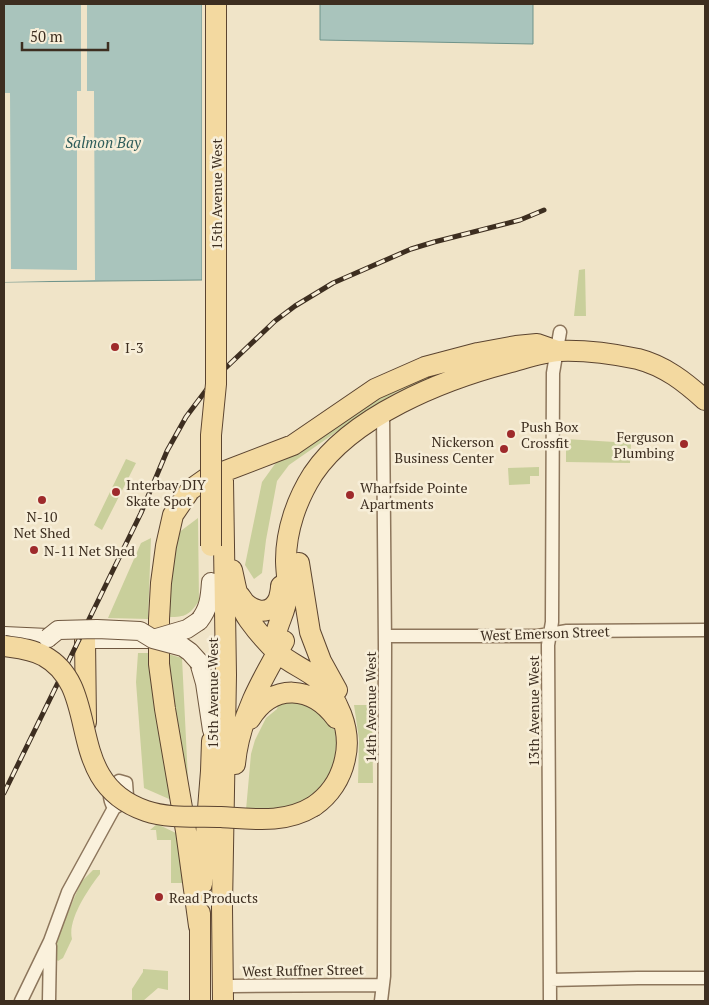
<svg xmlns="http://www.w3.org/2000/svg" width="709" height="1005" font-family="'PT Serif',serif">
<rect width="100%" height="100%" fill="#f0e4c8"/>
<!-- green -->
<path fill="#c9cf9b" d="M 585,269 L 586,316 L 574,316 L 579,270 Z
M 474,358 L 395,393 L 368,410 L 289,465 L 277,481 L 266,540 L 262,573 L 254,579 L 245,565 L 262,482 L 280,457 L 371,397 Z
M 566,439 L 631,443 L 630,463 L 566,462 Z
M 126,459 L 136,463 L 102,530 L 94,525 Z
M 539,467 L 539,476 L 530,476 L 530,484 L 509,485 L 508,468 Z
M 198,518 L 199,601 C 189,615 186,617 169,617 L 165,606 L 178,533 Z
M 151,538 L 148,619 L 108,618 L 141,543 Z
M 138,653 L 151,653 L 176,802 L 144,788 L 136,682 Z
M 168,654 L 182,658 L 189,800 L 171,702 Z
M 279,700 C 286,700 299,698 305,701 C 311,705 327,718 331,724 C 335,728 336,736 336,742 C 337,770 318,798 291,807 C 276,812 261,810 246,810 L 251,754 L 255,740 L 266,718 L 277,709 Z
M 354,705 L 372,705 L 373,783 L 358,783 L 359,739 Z
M 157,824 L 178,834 L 184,883 L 171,883 L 171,840 L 157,840 L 156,830 L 150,830 Z
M 93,870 L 100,870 L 100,874 C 89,888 67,920 72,939 L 63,958 L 58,961 L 54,957 L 55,943 L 81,882 Z
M 143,969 L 168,971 L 168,990 L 158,988 L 143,1001 L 132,1000 L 132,989 L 143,972 Z"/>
<!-- water -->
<path fill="#a9c4bc" stroke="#6f938a" d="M 4,4 L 202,4 L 202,280 L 4,282 Z
M 320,4 L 533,4 L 533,44 L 320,40 Z"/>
<!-- pier -->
<path fill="#f0e4c8" d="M 81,4 L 87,4 L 87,91 L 94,91 L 95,280 L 4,282 L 4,93 L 10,93 L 11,269 L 77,270 L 77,91 L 81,91 Z
M 202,4 L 204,4 L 205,280 L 202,282 Z"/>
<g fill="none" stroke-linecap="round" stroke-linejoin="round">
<defs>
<path id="minor" d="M 385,636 L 538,636 L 567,631 L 705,630
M 550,980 L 638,978 L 705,978
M 223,988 L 233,986 L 383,985
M 21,1001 L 50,941 L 68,892 L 114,808 L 121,804 L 127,796 L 126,783 L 119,781 C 108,788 108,798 114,808
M 49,1001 L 50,946
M 381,1001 L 384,976 L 385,646 L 383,413
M 550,1001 L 548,645 L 552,622 L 553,373 L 560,332"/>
<path id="secondary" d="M 199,621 C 209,609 210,597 211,582
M 4,636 L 48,638
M 85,639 L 150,639
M 199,662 L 205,683 L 212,730"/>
<path id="primary" d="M 223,481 L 226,675 L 222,907 L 223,1001
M 299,563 L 310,632 L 321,661 L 337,690
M 232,570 C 236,587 238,605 249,620 C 257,631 267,643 277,652 C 288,662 303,668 315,677 C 338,696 352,730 345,759 C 341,778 330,795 314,806
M 240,596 C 248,611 271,619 279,598 C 280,594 281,590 281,586
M 85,639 L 86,722
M 277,652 C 277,645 276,637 277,630 C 280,619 286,609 287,597 C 289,584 286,573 286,560 C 286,530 297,499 313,474 C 352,416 442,380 507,363 C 523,359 542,352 559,351 C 583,350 614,354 638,359 C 665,366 685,382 705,400
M 250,719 C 273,682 312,686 336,718
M 235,764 C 239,719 262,679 284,641
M 202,884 L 211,771 L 212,741
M 200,913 L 200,1001
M 199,926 L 186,831 L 165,709 L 159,664 L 159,619 L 161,583 L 166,546 L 173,515 L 190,490 L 207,478 L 293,445 L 375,389 L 425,367 L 478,353 L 516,346 L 537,344 L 557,351"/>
</defs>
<!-- minor casing -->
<use href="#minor" stroke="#8d765c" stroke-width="15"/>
<!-- secondary casing -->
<use href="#secondary" stroke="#6f573f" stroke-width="20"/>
<!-- primary casing -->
<use href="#primary" stroke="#5b4430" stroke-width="22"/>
<!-- minor -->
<use href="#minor" stroke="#faf1dc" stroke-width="12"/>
<!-- secondary -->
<use href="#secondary" stroke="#faf1dc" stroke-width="18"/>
<!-- primary -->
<use href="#primary" stroke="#f3d9a0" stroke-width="20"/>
<defs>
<path id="rail" d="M 4,793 L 141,513 L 167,451 L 186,417 L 216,377 L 275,321 L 295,306 L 333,283 L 411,249 L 434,242 L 520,220 L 544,210"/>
</defs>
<!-- rail casing -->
<use href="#rail" stroke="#3d2e20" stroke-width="5"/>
<!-- rail -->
<use href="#rail" stroke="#f7eed8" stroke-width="3" stroke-dasharray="9" stroke-linecap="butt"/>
<defs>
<path id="secondary-bridge" d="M 48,638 L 58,630 L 97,629 L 140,631 L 153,639 L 183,647 L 190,652 L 199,662
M 153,639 L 187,629 L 199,621"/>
<path id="primary-bridge" d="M 211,546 L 211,435 L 216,384 L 216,4
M 4,646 C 18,648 32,649 44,656 C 104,689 61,782 146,811 C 169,819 197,816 221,817 C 253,819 285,824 314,806"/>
</defs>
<!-- secondary-bridge casing -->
<use href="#secondary-bridge" stroke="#6f573f" stroke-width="20" stroke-linecap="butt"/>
<!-- primary-bridge casing -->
<use href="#primary-bridge" stroke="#5b4430" stroke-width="22" stroke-linecap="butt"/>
<!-- secondary-bridge -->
<use href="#secondary-bridge" stroke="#faf1dc" stroke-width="18"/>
<!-- primary-bridge -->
<use href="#primary-bridge" stroke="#f3d9a0" stroke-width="20"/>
</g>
<!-- markers -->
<g fill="#9e2a2b" stroke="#f7eed8" stroke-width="2">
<circle cx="115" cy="347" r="5"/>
<circle cx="511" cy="434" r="5"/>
<circle cx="684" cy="444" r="5"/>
<circle cx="504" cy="449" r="5"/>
<circle cx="116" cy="492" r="5"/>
<circle cx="350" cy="495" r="5"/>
<circle cx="42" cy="500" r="5"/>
<circle cx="34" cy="550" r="5"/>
<circle cx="159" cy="897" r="5"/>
</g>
<g text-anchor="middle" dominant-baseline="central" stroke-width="5" stroke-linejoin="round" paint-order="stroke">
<!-- street labels -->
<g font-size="14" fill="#3d2e20" stroke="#f7eed8">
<text transform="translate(216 194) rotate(-90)">15th Avenue West</text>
<text transform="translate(545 633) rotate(-2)">West Emerson Street</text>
<text transform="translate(212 693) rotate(-90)">15th Avenue West</text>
<text transform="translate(370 707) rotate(-90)">14th Avenue West</text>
<text transform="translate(533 711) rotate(-90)">13th Avenue West</text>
<text transform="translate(303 970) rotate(-1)">West Ruffner Street</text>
</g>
<!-- poi labels -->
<g font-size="14" fill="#3d2e20" stroke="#f7eed8" text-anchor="start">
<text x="125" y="347">I-3</text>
<text x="521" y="426">Push Box<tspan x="521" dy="16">Crossfit</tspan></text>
<text x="674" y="436" text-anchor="end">Ferguson<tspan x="674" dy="16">Plumbing</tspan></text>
<text x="494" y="441" text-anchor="end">Nickerson<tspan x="494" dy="16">Business Center</tspan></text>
<text x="126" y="484">Interbay DIY<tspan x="126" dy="16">Skate Spot</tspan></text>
<text x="360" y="487">Wharfside Pointe<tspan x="360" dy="16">Apartments</tspan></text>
<text x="42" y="516" text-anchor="middle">N-10<tspan x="42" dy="16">Net Shed</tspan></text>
<text x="44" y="550">N-11 Net Shed</text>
<text x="169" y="897">Read Products</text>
</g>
<!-- water labels -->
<g font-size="15" font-style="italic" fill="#2f5d5a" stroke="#f7eed8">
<text x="103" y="142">Salmon Bay</text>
</g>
</g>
<!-- border -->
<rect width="709" height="1005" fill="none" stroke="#3d2e20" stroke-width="10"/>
<!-- scale -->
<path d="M22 42v8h86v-8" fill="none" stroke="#3d2e20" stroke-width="2.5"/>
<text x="30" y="42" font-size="15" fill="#3d2e20" stroke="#f7eed8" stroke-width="4" paint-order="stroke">50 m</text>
</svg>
